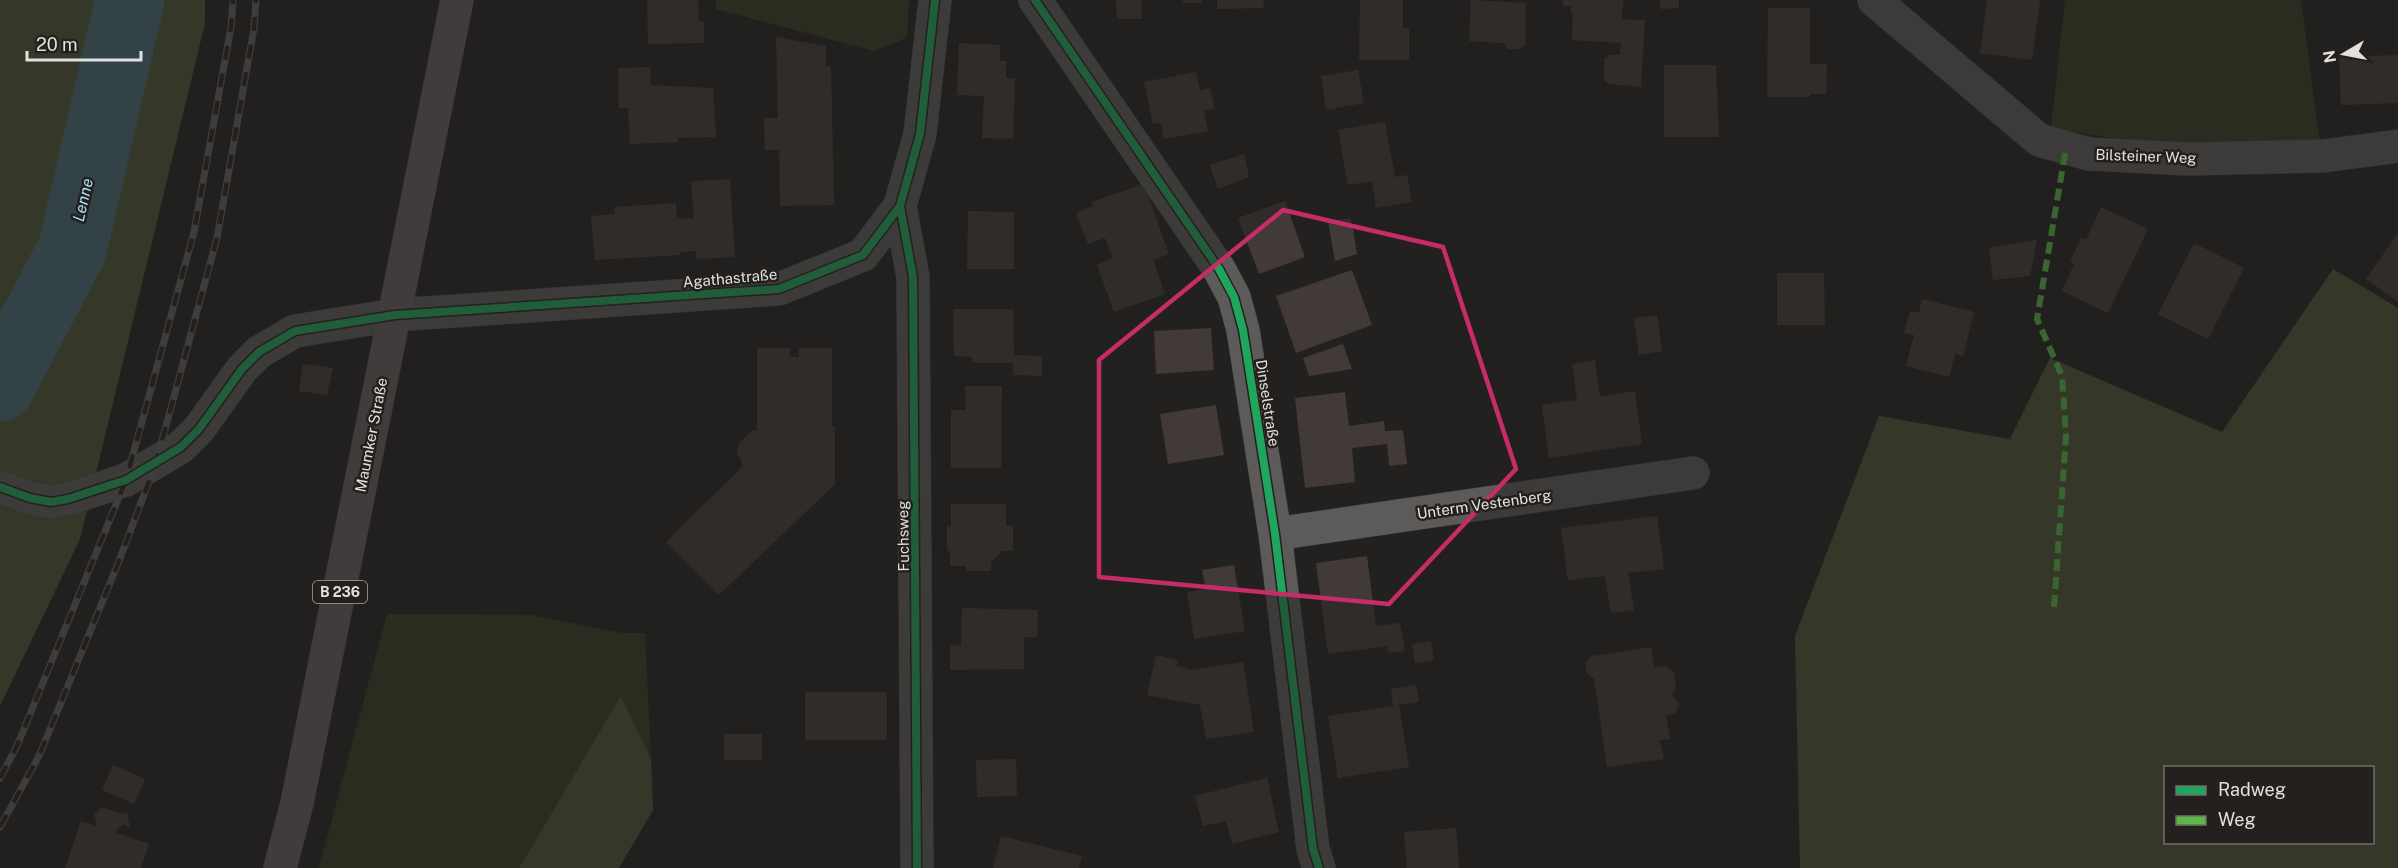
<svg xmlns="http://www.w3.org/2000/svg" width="2398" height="868" font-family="'Public Sans',sans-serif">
<rect width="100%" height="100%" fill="#23211f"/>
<!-- green -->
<path fill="#343a22" d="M 716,0 L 909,0 L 907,38 L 874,51 L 716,9 Z
M 2065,0 L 2301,0 L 2320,144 L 2183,148 L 2051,129 Z
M 387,614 L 531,615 L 622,633 L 645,633 L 651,759 L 621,697 L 519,868 L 319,868 Z"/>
<!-- forest -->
<path fill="#4d5436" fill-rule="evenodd" d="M 0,0 L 205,0 L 205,23 L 80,539 L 0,706 Z
M 2333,269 L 2398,308 L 2398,868 L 1800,868 L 1795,636 L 1879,416 L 2010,439 L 2050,358 L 2222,432 ZM 2166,768 L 2372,768 L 2372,842 L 2166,842 Z
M 621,696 L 651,759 L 653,810 L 619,868 L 519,868 Z"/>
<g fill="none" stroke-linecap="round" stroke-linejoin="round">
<!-- river -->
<path stroke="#466a79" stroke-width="69" d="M 0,387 L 72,250 L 130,0"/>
</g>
<!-- building -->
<path fill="#413a36" d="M 647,0 L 698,0 L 699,21 L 704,21 L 704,43 L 648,44 Z
M 1116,0 L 1141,0 L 1142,19 L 1117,19 Z
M 1183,0 L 1202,0 L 1202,3 L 1183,3 Z
M 1217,0 L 1263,0 L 1264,8 L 1217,9 Z
M 1360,0 L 1403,0 L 1403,28 L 1409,28 L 1409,60 L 1359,60 Z
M 1471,0 L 1526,3 L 1525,45 L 1519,49 L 1508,49 L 1503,43 L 1469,41 Z
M 1563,0 L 1624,0 L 1621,19 L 1645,20 L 1641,87 L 1609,84 L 1604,80 L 1604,59 L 1609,55 L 1620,55 L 1621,43 L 1572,40 L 1573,14 L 1571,14 L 1571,6 L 1563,6 Z
M 1660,0 L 1679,0 L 1679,8 L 1660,9 Z
M 1987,0 L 2040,0 L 2032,60 L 1980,53 Z
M 1768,8 L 1810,8 L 1810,64 L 1827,64 L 1826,94 L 1810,94 L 1810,97 L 1767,97 Z
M 776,37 L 826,46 L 826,66 L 831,66 L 834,205 L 780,206 L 779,150 L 765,150 L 764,118 L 778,118 Z
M 959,43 L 1000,45 L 1000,61 L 1006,61 L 1006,78 L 1015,78 L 1013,139 L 982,138 L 984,96 L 957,95 Z
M 2398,55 L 2398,103 L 2341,105 L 2339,57 Z
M 1664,65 L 1716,65 L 1719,137 L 1664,137 Z
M 650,67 L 651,85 L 713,88 L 716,137 L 678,138 L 678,142 L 630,144 L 628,108 L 619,108 L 618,68 Z
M 1358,70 L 1364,103 L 1326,110 L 1321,76 Z
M 1196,72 L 1200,90 L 1210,88 L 1215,109 L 1204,111 L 1208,131 L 1164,139 L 1161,123 L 1153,124 L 1144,82 Z
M 1385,122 L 1395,177 L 1407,175 L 1412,202 L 1376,208 L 1372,181 L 1348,185 L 1338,130 Z
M 1244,154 L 1249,177 L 1218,189 L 1210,165 Z
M 730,179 L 735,257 L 697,259 L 696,251 L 680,252 L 680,255 L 595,260 L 591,216 L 615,214 L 614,207 L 676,203 L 677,219 L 694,218 L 691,181 Z
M 1144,184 L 1169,254 L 1153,260 L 1165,294 L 1114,312 L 1097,265 L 1113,258 L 1105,238 L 1088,244 L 1076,213 L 1093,206 L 1092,202 Z
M 1285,201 L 1305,257 L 1259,274 L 1238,218 Z
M 2101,207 L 2148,229 L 2108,313 L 2062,291 L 2074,264 L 2070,262 L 2081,238 L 2086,240 Z
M 968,211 L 1014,212 L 1014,269 L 967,269 Z
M 1351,218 L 1357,254 L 1335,261 L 1328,221 Z
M 2398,233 L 2398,302 L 2366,279 Z
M 2037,240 L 2030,276 L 1993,280 L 1989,248 Z
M 2194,243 L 2244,268 L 2208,339 L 2158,314 Z
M 1352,270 L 1372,325 L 1296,353 L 1276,296 Z
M 1777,273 L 1824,273 L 1825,325 L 1777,325 Z
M 1922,299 L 1974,312 L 1963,356 L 1955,354 L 1949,377 L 1906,366 L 1914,335 L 1904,333 L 1910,311 L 1919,313 Z
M 953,309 L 1013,309 L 1014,355 L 1042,356 L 1042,376 L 1013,375 L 1013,363 L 973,363 L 972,357 L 954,356 Z
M 1657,315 L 1662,351 L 1639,355 L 1634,318 Z
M 1211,328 L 1214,370 L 1156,374 L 1154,331 Z
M 1343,344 L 1352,369 L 1309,376 L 1303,358 Z
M 757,348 L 790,348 L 790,357 L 799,357 L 799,348 L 832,348 L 832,427 L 835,426 L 835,484 L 719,595 L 666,542 L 743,466 L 737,451 L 739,444 L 751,431 L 757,431 Z
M 1595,360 L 1600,397 L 1635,391 L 1642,444 L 1549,458 L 1542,405 L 1577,400 L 1572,364 Z
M 303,364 L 333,368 L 327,395 L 299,391 Z
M 965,386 L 1002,386 L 1001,468 L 951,468 L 951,410 L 966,410 Z
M 1345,392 L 1349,426 L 1384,421 L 1385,431 L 1403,430 L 1407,464 L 1389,466 L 1387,444 L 1352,448 L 1355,482 L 1305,488 L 1295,398 Z
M 1216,405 L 1224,455 L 1168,464 L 1160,414 Z
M 951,504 L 1006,504 L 1006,526 L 1013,526 L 1013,551 L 1002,551 L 991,562 L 991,571 L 966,571 L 966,566 L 950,566 L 950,551 L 947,551 L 947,526 L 951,526 Z
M 1657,516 L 1664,569 L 1628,573 L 1634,610 L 1611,613 L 1605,576 L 1568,580 L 1561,528 Z
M 1367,556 L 1376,626 L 1400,623 L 1405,651 L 1388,653 L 1387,646 L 1328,654 L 1316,563 Z
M 1234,565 L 1245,631 L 1194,639 L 1187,592 L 1206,589 L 1202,570 Z
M 962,608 L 1038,610 L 1037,637 L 1024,637 L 1024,669 L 950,670 L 950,645 L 961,646 Z
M 1431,641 L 1434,660 L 1415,663 L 1412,644 Z
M 1651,647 L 1654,668 L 1665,666 L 1674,672 L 1676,689 L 1671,695 L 1677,700 L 1679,707 L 1674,714 L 1666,715 L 1670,739 L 1660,740 L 1664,759 L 1607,767 L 1594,679 L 1587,673 L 1585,663 L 1591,656 Z
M 1156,655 L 1178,660 L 1176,666 L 1193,670 L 1243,662 L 1254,732 L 1206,739 L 1200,705 L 1147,695 Z
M 1416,685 L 1419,702 L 1399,705 L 1409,767 L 1338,778 L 1328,716 L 1393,706 L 1391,689 Z
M 805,692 L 887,692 L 887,740 L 805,740 Z
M 724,734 L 762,734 L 762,760 L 724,760 Z
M 1016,759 L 1017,796 L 977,797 L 976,760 Z
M 113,765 L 145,779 L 134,804 L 102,790 Z
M 1267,778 L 1279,832 L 1232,844 L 1226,821 L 1203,826 L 1195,796 Z
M 102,807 L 121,814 L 127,812 L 130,827 L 123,824 L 115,832 L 149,844 L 141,868 L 65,868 L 81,821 L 97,826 L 94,815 Z
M 1456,828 L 1459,868 L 1407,868 L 1404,832 Z
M 1001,836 L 1082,856 L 1079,868 L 993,868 Z"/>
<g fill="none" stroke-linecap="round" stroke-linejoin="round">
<defs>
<path id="minor" d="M 1035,0 L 1219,269 L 1234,297 L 1243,330 L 1275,534 L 1313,849 L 1319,868
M 1874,0 L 2039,140 L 2089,154 L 2188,159 L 2323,156 L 2398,146
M 900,206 L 913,277 L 917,868
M 0,487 L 30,498 L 51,502 L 68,499 L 126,480 L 181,447 L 199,429 L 242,369 L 259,352 L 295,331 L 395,315 L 779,289 L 863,255 L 900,206 L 920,134 L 935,0
M 1275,534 L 1693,473"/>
<path id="major" d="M 280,868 L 297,803 L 457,0"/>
</defs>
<!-- minor casing -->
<use href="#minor" stroke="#3f3d3c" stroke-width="34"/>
<!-- major casing -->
<use href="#major" stroke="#3f3d3c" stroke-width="34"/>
<!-- minor -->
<use href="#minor" stroke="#5d5b5a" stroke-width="33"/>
<!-- major -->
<use href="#major" stroke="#665c5e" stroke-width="33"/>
<defs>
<path id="rail" d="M 0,778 L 17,746 L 126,480 L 194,232 L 231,27 L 233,0
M 0,827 L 39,756 L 117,566 L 156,463 L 217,238 L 254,28 L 256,0"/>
</defs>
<!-- rail casing -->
<use href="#rail" stroke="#605f5e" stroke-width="7"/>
<!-- rail -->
<use href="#rail" stroke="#24201e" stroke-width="4.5" stroke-dasharray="14" stroke-linecap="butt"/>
<!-- quiet -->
<path stroke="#58b947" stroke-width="6" stroke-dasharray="12 6" stroke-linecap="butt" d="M 2054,607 L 2066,436 L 2062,376 L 2037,319 L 2066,148"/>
<defs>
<path id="cycleway" d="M 1035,0 L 1219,269 L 1234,297 L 1243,330 L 1275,534 L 1313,849 L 1319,868
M 900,206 L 913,277 L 917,868
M 0,487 L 30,498 L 51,502 L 68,499 L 126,480 L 181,447 L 199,429 L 242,369 L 259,352 L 295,331 L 395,315 L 779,289 L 863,255 L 900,206 L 920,134 L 935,0"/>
</defs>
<!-- cycleway casing -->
<use href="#cycleway" stroke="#24201e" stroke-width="11"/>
<!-- cycleway -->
<use href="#cycleway" stroke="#20a55d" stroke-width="8"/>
</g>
<!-- marked area -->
<path d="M0 0H2398V868H0ZM 1283,210 L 1443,247 L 1516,469 L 1389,604 L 1099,577 L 1099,360 Z" fill="#23211f" fill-opacity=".55" fill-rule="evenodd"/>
<path fill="none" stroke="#c52c68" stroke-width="4.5" stroke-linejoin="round" d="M 1283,210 L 1443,247 L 1516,469 L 1389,604 L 1099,577 L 1099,360 Z"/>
<g text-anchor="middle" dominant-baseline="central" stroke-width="5" stroke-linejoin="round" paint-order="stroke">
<!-- shield labels -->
<rect fill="#24201e" stroke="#aaa7a5" stroke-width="1.5" x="313" y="581" width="54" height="22" rx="4.5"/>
<g font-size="14" font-weight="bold" fill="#e3e1df">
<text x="340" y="592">B 236</text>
</g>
<!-- street labels -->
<g font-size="15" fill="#e3e1df" stroke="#24201e">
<text transform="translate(2146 156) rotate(2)">Bilsteiner Weg</text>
<text transform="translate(730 278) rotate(-5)">Agathastraße</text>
<text transform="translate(1268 403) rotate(81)">Dinselstraße</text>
<text transform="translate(371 435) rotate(-79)">Maumker Straße</text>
<text transform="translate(1484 504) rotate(-8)">Unterm Vestenberg</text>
<text transform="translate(903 536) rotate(-91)">Fuchsweg</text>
</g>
<!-- water labels -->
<g font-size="16" font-style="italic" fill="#aae2fa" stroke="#24201e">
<text transform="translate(83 200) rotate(-77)">Lenne</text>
</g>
</g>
<!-- legend -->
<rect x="2164" y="766" width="210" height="78" fill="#24201e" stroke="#706d6b" stroke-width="1.5"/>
<rect x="2176" y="786" width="30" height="9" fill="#20a55d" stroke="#706d6b" stroke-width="1.5"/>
<text x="2218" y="796" font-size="18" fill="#e3e1df">Radweg</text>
<rect x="2176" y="816" width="30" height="9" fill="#58b947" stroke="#706d6b" stroke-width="1.5"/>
<text x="2218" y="826" font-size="18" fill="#e3e1df">Weg</text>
<!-- north arrow -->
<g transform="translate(2344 54) rotate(260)" stroke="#24201e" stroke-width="4.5" paint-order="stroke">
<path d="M0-4.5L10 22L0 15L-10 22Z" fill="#e3e1df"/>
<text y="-9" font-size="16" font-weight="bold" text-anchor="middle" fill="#e3e1df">N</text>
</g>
<!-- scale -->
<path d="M27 51v9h114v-9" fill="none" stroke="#e3e1df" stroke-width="3"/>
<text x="36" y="51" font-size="18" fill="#e3e1df" stroke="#24201e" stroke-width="4.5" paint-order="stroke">20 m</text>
</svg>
